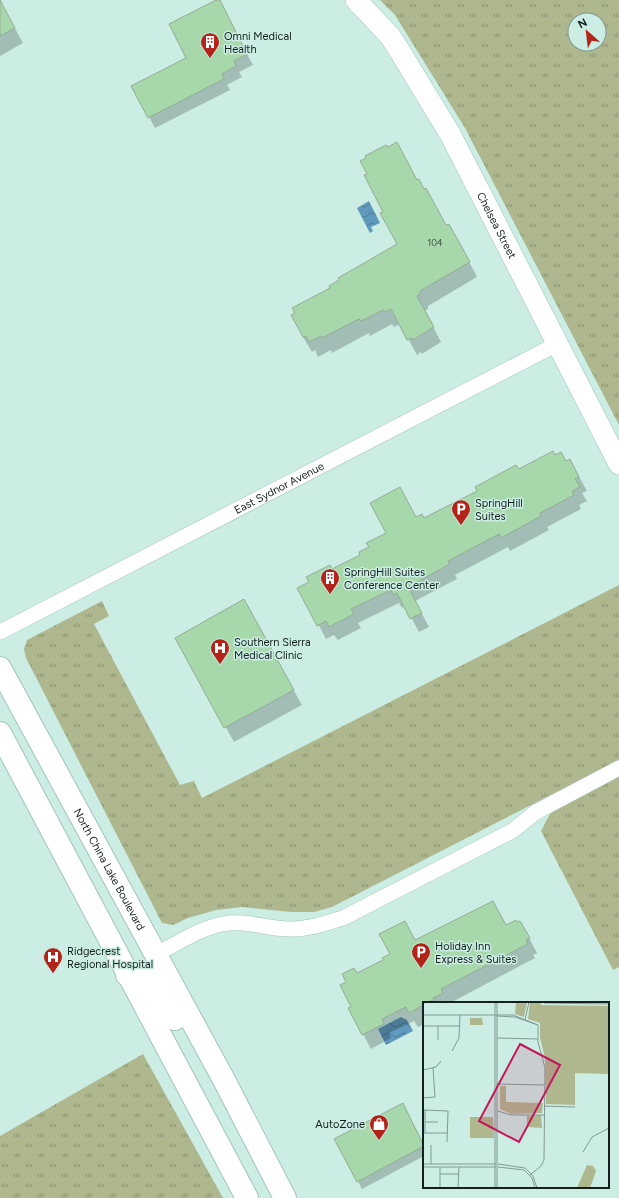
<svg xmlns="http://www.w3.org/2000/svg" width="619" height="1198" font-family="Figtree,sans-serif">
<defs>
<pattern id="grass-tufts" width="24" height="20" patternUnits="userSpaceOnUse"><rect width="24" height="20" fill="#aeb78e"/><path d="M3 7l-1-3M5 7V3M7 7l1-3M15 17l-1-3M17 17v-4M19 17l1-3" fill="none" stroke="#8c9473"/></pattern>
<pattern id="water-waves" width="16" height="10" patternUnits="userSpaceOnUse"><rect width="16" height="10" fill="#5f9abd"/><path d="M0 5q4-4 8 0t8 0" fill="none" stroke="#4d7d99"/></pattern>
</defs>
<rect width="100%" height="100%" fill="#cbede3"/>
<!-- grass -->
<path fill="url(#grass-tufts)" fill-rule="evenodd" d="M 380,0 L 619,0 L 619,425 L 465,128 L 395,15 ZM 575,20 L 599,20 L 599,44 L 575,44 Z
M 619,585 L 619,760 L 332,907 L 314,912 L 291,912 L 242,907 L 216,910 L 188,918 L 173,925 L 162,923 L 26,658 L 24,649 L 27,640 L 102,601 L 109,616 L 94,624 L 180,785 L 194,781 L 202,798 Z
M 619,776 L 619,967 L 613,970 L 541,831 L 553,808 Z
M 143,1054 L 223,1198 L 0,1198 L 0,1136 Z"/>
<!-- water -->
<path fill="url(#water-waves)" d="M 369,201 L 380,223 L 371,227 L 373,231 L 370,233 L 357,208 Z
M 401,1017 L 407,1020 L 413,1031 L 386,1045 L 378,1029 Z"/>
<!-- shadow -->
<path fill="#0003" d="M 218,0 L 253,65 L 239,72 L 242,77 L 227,85 L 230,90 L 155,128 L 133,86 L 188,58 Z
M 0,1 L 23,43 L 0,56 Z
M 417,181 L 446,226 L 458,240 L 477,277 L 428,306 L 428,309 L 425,311 L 441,342 L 422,354 L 421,352 L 417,355 L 400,324 L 394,327 L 392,324 L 370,336 L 369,333 L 332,353 L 331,350 L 318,357 L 315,350 L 312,352 L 303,337 L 331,288 L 398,245 Z
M 555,457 L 566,462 L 570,460 L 587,491 L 582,493 L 587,501 L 579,505 L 581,509 L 547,527 L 549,530 L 510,551 L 508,547 L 455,575 L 457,579 L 415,601 L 429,627 L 419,632 L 405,606 L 402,608 L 399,603 L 358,623 L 361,628 L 338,640 L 334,635 L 326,639 L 299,588 L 362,556 L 416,518 L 424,520 L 518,471 Z
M 252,616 L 302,705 L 234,742 L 176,638 Z
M 506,926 L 528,936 L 537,953 L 533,955 L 535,958 L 450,1003 L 424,1003 L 424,1024 L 418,1027 L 414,1021 L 389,1033 L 391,1038 L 371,1049 L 363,1034 L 352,1007 L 357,975 L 415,941 Z
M 407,1112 L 424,1145 L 424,1156 L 362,1189 L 358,1181 Z"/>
<!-- building -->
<path fill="#a7d8ab" stroke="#95ab96" d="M 0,0 L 15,28 L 0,36 Z
M 216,0 L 220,0 L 247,54 L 234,61 L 236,66 L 222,74 L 224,79 L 148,118 L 131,86 L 186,58 L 169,24 Z
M 397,142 L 417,180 L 419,179 L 424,189 L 426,188 L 446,225 L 449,224 L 470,262 L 420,291 L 420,294 L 417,296 L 434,327 L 413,340 L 412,338 L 407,340 L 391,309 L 385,312 L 383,310 L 361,321 L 359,319 L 322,338 L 321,336 L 309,342 L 306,336 L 303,337 L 291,315 L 295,313 L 292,308 L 330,288 L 329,286 L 339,280 L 338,278 L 397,244 L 380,213 L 383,212 L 364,175 L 367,174 L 360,161 L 366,158 L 365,156 L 386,145 L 388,147 Z
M 553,451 L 555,455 L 561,452 L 566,461 L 570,459 L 579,477 L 575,479 L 580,487 L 572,491 L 574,495 L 540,513 L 541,516 L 501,538 L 499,534 L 448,561 L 450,564 L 408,587 L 422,613 L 410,619 L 397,593 L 393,595 L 391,590 L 351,609 L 354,614 L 329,627 L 326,621 L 317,626 L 297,588 L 309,582 L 306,577 L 330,565 L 332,569 L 360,555 L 359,552 L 369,547 L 366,543 L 386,533 L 370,503 L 400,487 L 416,517 L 422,514 L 424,518 L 477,491 L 475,487 L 516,465 L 519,469 Z
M 244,599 L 294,690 L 224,728 L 175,638 Z
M 493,901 L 506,925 L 516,920 L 517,922 L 520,921 L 530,938 L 526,940 L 528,944 L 441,989 L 443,993 L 433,998 L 434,1000 L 424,1003 L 424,1005 L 409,1013 L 406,1007 L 382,1019 L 384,1024 L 362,1035 L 348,1008 L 351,1007 L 340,985 L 346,982 L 342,974 L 354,968 L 357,973 L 383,960 L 382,958 L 390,954 L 379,934 L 405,921 L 415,940 Z
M 403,1103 L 424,1146 L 357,1182 L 334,1139 Z"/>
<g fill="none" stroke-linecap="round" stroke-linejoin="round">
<defs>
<g id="street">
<path id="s1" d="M 0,632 L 557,344"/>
<path d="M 156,954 C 177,944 198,929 222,924 C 246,919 269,930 292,929 C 310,929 326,923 343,918 L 512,831 L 536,812 L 619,768"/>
</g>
<g id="secondary">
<path id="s2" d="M 356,0 L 390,36 L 399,50 L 450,134 L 619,464"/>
</g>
<g id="primary">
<path id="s3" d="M 0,668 L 224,1080 L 285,1198"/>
<path d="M 0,733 L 247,1198"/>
<path d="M 127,975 C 132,974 139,973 143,975 C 156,981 168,1008 175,1019"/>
</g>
</defs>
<!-- street casing -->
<use href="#street" stroke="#a2c4bb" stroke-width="16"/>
<!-- secondary casing -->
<use href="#secondary" stroke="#a2c4bb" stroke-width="22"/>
<!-- primary casing -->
<use href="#primary" stroke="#a2c4bb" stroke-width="24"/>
<!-- street -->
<use href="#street" stroke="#fff" stroke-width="15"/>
<!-- secondary -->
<use href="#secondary" stroke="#fff" stroke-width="21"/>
<!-- primary -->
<use href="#primary" stroke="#fff" stroke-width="22"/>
</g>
<!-- icons -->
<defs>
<symbol id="building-pin" viewBox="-11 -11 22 30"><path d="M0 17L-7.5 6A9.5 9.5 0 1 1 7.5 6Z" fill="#b2231a" stroke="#cbede3"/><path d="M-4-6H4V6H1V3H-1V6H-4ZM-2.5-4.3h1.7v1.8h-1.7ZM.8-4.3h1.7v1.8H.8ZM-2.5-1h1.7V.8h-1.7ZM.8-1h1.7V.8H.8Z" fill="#fff"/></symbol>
<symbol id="parking-pin" viewBox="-11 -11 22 30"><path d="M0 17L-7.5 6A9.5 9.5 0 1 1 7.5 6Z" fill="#b2231a" stroke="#cbede3"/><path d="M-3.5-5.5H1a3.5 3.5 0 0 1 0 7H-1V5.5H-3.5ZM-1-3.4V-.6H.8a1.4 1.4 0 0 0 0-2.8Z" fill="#fff"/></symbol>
<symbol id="hospital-pin" viewBox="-11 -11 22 30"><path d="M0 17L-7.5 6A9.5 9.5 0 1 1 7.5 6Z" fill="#b2231a" stroke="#cbede3"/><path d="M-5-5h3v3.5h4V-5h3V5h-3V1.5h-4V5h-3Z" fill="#fff"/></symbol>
<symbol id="shop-pin" viewBox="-11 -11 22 30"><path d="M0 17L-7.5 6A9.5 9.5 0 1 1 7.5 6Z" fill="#b2231a" stroke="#cbede3"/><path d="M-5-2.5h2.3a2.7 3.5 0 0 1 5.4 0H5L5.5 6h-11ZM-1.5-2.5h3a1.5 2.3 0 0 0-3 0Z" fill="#fff"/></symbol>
</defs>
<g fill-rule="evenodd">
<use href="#building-pin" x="199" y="31" width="22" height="30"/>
<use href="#parking-pin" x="450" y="498" width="22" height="30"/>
<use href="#building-pin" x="319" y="567" width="22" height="30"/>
<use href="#hospital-pin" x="209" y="637" width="22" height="30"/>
<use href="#parking-pin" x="410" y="941" width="22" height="30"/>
<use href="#hospital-pin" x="42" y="946" width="22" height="30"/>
<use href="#shop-pin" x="368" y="1113" width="22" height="30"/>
</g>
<g text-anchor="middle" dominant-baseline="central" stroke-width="3" stroke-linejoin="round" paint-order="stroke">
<!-- number labels -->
<g font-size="9" fill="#384e40">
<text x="435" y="242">104</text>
</g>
<!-- poi labels -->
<g font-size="11" fill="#13201d" stroke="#cbede3" text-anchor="start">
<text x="224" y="36">Omni Medical<tspan x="224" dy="13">Health</tspan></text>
<text x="475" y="503">SpringHill<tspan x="475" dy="13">Suites</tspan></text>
<text x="344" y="572">SpringHill Suites<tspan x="344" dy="13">Conference Center</tspan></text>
<text x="234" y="642">Southern Sierra<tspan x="234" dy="13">Medical Clinic</tspan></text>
<text x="435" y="946">Holiday Inn<tspan x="435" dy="13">Express &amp; Suites</tspan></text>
<text x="67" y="951">Ridgecrest<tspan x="67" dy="13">Regional Hospital</tspan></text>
<text x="365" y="1124" text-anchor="end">AutoZone</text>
</g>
<!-- street labels -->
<g font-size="11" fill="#13201d" stroke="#cbede3">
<text stroke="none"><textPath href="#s2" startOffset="267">Chelsea Street</textPath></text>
<text stroke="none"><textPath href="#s1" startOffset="314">East Sydnor Avenue</textPath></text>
<text stroke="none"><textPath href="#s3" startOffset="229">North China Lake Boulevard</textPath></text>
</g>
</g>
<!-- overview -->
<g transform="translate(423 1002)">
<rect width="186" height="186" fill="#cbede3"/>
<path d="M 93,0 L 104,0 L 101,15 L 92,12 ZM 107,0 L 118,0 L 118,3 L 186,4 L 186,72 L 152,71 L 152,103 L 123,102 L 122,56 L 117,36 L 117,21 L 105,17 ZM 47,16 L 59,16 L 60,23 L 47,23 ZM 77,84 L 83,84 L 83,100 L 120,101 L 119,111 L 88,112 L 77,107 ZM 118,113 L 119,126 L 104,125 L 104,114 ZM 47,115 L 70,115 L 71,136 L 47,136 Z" fill="#aeb78e"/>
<path d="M 164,163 L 170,164 L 173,169 L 167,186 L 154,186 Z" fill="#aeb78e"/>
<path fill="none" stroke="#819b94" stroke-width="1" d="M 74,0 L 74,186M 121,1 L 186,2M 0,13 L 90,13 L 115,23M 74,14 L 92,15 L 115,23M 102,18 L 106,0M 0,24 L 37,24M 15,24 L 15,38M 74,36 L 115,37M 29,49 L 36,36 L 37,13M 0,68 L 13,65 L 18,59M 73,82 L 121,83M 0,96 L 12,95 L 10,66M 121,104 L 152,105M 0,108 L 25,109 L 24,140M 75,109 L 88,113 L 121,113M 2,120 L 15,120M 0,131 L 25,131M 2,131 L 2,108M 8,143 L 8,162M 160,150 L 169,135 L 186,126M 0,162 L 73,162M 75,162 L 102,166 L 110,174 L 114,186M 0,165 L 73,165M 75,165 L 101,168 L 109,176 L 112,186M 17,172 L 36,172M 107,173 L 118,164 L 121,158 L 122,66 L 115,40 L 115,23M 17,186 L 17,165M 35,186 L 36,165M 72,186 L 72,0"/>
<path fill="#c2185b" fill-opacity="0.15" stroke="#c2185b" stroke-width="2" d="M 97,42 L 137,63 L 96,140 L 56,119 Z"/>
<rect width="186" height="186" fill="none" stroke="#13201d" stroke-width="2"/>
</g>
<!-- north arrow -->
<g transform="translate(587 32) rotate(332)"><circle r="19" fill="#cbede3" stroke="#819b94"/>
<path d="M0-3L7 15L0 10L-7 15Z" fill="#b2231a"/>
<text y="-6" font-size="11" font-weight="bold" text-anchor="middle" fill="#13201d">N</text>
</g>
</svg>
